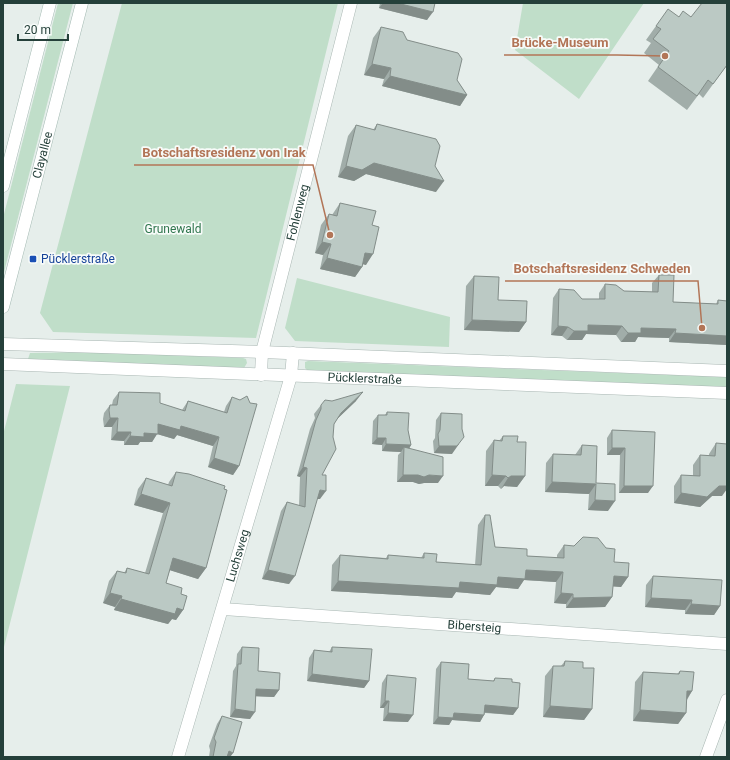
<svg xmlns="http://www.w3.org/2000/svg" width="730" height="760" font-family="Roboto,sans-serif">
<rect width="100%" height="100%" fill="#e6eeeb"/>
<!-- green -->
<path fill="#c0dec9" d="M 58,3 L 73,3 L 3,276 L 3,218 Z
M 122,3 L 338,3 L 256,338 L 53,332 L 40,313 Z
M 523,3 L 644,3 L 579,99 L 515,50 Z
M 297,278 L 450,317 L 449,347 L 295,341 L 285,328 Z
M 90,352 L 243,358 L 246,359 L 247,363 L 244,368 L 28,359 L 30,353 Z
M 308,361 L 727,377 L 727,387 L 308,371 L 305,368 L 305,362 Z
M 16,384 L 70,386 L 3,651 L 3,435 Z"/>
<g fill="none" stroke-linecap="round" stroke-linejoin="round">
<defs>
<g id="street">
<path d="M 3,344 L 262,352 L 727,371"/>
<path id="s1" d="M 3,364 L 727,393"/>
<path id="s2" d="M 261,375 L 262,352 L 351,3"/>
<path id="s3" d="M 223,609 L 727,644"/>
<path id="s4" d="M 178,757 L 291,376 L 293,353"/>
<path d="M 706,757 L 727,700"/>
</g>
<g id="secondary">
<path d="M 3,186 L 50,3"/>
<path id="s5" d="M 3,307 L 82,3"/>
</g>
</defs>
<!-- street casing -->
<use href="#street" stroke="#a8b6b2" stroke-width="13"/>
<!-- secondary casing -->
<use href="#secondary" stroke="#a4bab3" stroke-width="13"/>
<!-- street -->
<use href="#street" stroke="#fff" stroke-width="12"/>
<!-- secondary -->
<use href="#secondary" stroke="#fff" stroke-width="12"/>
</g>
<!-- wall -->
<path fill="#a1ada9" d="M 380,3 L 435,3 L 427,20 L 379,8 Z
M 679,17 L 691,17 L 727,65 L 703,98 L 699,94 L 687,110 L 648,81 L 659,65 L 644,53 L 651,43 L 646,40 L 656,26 Z
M 381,27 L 407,40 L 457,80 L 467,95 L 460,106 L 382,86 L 384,79 L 364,75 L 373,38 Z
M 377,124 L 435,166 L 436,192 L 366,174 L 354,181 L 338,177 L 348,136 L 356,125 L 373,130 Z
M 340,203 L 372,225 L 366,265 L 363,264 L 362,267 L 355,277 L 320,269 L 323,255 L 315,253 L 321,225 L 329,214 L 332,215 Z
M 659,275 L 673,302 L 716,304 L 718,300 L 727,301 L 727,345 L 669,342 L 669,338 L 638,337 L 635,342 L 621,342 L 616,335 L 586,334 L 582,340 L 567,340 L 562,336 L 551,335 L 553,298 L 559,289 L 582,299 L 599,299 L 599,293 L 605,284 L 624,291 L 652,292 L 652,283 Z
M 474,276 L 498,300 L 526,322 L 519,332 L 464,330 L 466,286 Z
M 119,392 L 182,410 L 188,401 L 224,412 L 226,406 L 232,397 L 239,466 L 233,475 L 208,467 L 213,446 L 177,435 L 174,439 L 157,434 L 152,442 L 140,442 L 138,445 L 124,445 L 124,441 L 111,440 L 112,427 L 104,427 L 103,419 L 104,413 L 110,405 L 112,405 L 113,400 Z
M 332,401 L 356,401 L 337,419 L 334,424 L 322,475 L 320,499 L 317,499 L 289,584 L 262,579 L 281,511 L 287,502 L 299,506 L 300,477 L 297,476 L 310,429 L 315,418 L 314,414 L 321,405 Z
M 387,412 L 408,430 L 411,445 L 409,449 L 438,483 L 424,483 L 419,484 L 413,482 L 397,482 L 398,455 L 401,452 L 382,451 L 382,445 L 372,444 L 373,421 L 378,415 L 385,415 Z
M 441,413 L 452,454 L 434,453 L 433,441 L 435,438 L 436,420 Z
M 612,430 L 655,432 L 648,493 L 619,493 L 620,455 L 607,455 L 607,438 Z
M 503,436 L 517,442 L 525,476 L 517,487 L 504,486 L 501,489 L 498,486 L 485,486 L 486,451 L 494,440 L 499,441 Z
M 716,443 L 722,496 L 712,496 L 700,507 L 674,503 L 674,486 L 681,475 L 693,476 L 693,465 L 700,455 L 709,455 L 709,454 Z
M 582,445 L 596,483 L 608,511 L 588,510 L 589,494 L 545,492 L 546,463 L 553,454 L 575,455 Z
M 176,472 L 206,568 L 198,579 L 170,570 L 166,583 L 181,594 L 183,610 L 176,620 L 172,619 L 168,624 L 114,610 L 115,607 L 103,603 L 109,581 L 117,571 L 124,573 L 127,568 L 145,573 L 163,513 L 134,505 L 138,489 L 146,478 L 168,485 L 169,482 Z
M 485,515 L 495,547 L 527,556 L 557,558 L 557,555 L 564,545 L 614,562 L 628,577 L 621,587 L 613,586 L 612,597 L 605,607 L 566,608 L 566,604 L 554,603 L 556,582 L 524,580 L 518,589 L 496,587 L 490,595 L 456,592 L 452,598 L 331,591 L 332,565 L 340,555 L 386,558 L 388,555 L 421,558 L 424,553 L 436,562 L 475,565 L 478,525 Z
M 653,576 L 720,606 L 714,615 L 685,614 L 685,610 L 645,607 L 646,585 Z
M 242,647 L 258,671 L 279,690 L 274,697 L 256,696 L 250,719 L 230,717 L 233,671 L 236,666 L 237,654 Z
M 332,647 L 369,681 L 364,688 L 307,681 L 309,658 L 314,650 L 329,652 Z
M 565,661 L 583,668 L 592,709 L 584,720 L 543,717 L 545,676 L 553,666 L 561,666 Z
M 441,662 L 468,679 L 493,681 L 495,678 L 512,682 L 518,708 L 513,715 L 485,713 L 480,722 L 452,720 L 449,725 L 433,724 L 436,669 Z
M 680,671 L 692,691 L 687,700 L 686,713 L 678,724 L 633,721 L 635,682 L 643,672 L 677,674 Z
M 387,675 L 408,722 L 383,721 L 384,708 L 380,708 L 382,683 Z
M 222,716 L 233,753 L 230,757 L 209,757 L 210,750 L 209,746 L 217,724 Z"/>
<!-- shaded-wall -->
<path fill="#838d89" d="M 383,3 L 397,3 L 433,12 L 427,20 L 379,8 Z
M 372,64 L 391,68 L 384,79 L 364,75 Z
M 390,76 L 467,95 L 460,106 L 382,86 Z
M 374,163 L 444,181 L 436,192 L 366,174 L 354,181 L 338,177 L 346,166 Z
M 322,242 L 331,244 L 323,255 L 315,253 Z
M 365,253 L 373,254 L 366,265 L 358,263 Z
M 327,258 L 362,267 L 355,277 L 320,269 Z
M 472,320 L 526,322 L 519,332 L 464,330 Z
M 588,325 L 622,326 L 616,335 L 586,334 L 582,340 L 567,340 L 574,331 Z
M 558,326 L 568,327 L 562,336 L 551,335 Z
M 641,328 L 676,329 L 669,338 L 638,337 L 635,342 L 621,342 L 628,333 Z
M 675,333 L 727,336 L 727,345 L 669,342 Z
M 363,392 L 356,401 L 334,422 L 341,413 Z
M 110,418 L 118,418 L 112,427 L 104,427 Z
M 158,424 L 181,426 L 219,437 L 213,446 L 177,435 L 174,439 L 157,434 L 152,442 L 140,442 L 138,445 L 124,445 L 130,436 L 144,433 Z
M 117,432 L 131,432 L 124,441 L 111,440 Z
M 377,438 L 386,438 L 382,445 L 372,444 Z
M 386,444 L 411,445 L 407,452 L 404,447 L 401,452 L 382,451 Z
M 459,444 L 452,454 L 434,453 L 439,446 Z
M 612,448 L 625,448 L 620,455 L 607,455 Z
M 214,458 L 239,466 L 233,475 L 208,467 Z
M 303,467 L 307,468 L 300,477 L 297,476 Z
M 403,475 L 429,475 L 443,476 L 438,483 L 424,483 L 419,484 L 413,482 L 397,482 Z
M 492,475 L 506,476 L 498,486 L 485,486 Z
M 511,476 L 525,476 L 517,487 L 504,486 L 501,489 L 508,478 Z
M 727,480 L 727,489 L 722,496 L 712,496 L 700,507 L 674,503 L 681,493 L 719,486 Z
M 552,482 L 596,484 L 589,494 L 545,492 Z
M 624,486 L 653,486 L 648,493 L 619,493 Z
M 320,490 L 326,491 L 320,499 L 313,499 Z
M 141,494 L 170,503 L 163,513 L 134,505 Z
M 595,500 L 615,501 L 608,511 L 588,510 Z
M 173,558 L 206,568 L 198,579 L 166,569 Z
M 268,570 L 295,576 L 289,584 L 262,579 Z
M 526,570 L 563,572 L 556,582 L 524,580 L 518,589 L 496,587 L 490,595 L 456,592 L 452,598 L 331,591 L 338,581 L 460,582 L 498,577 Z
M 614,576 L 628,577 L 621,587 L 606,586 Z
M 110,593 L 122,596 L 115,607 L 103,603 Z
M 561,593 L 573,594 L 566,604 L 554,603 Z
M 612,597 L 605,607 L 566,608 L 573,598 Z
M 651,598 L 692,600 L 685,610 L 645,607 Z
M 121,599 L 177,608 L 183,610 L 176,620 L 172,619 L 168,624 L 114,610 Z
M 691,604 L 720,606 L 714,615 L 685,614 Z
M 312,674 L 369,681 L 364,688 L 307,681 Z
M 256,689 L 279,690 L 274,697 L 251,696 Z
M 687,691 L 692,691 L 685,702 Z
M 385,701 L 389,701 L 384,708 L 380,708 Z
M 485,705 L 518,708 L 513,715 L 480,712 Z
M 550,706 L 592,709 L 584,720 L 543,717 Z
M 235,709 L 255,712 L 250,719 L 230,717 Z
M 640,710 L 686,713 L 678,724 L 633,721 Z
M 388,713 L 413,715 L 408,722 L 383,721 Z
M 454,713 L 484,715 L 480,722 L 452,720 L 449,725 L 433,724 L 438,717 Z
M 229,751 L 233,753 L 230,757 L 225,757 Z"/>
<!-- building -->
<path fill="#bbc9c4" stroke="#838d89" d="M 397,3 L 435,3 L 433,12 Z
M 702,3 L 727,3 L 727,65 L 713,84 L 708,80 L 697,96 L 658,67 L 669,51 L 653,39 L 661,29 L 656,26 L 668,9 L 679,17 L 683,11 L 691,17 Z
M 381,27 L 403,32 L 407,40 L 458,53 L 462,59 L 457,80 L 467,95 L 390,76 L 391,68 L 372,64 Z
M 377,124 L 436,139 L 440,146 L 435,166 L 444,181 L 374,163 L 362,170 L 346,166 L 356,125 L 375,130 Z
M 340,203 L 376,211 L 372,225 L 379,227 L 373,254 L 365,253 L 362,267 L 327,258 L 331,244 L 322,242 L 329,214 L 337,216 Z
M 659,275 L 674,275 L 673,302 L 718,304 L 718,300 L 727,301 L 727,336 L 675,333 L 676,329 L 641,328 L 641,333 L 628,333 L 622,326 L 588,325 L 588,331 L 574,331 L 568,327 L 558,326 L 559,289 L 574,290 L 582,299 L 605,299 L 605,284 L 616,285 L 624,291 L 658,292 Z
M 474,276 L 499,277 L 498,300 L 527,301 L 526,322 L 472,320 Z
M 119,392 L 160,393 L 160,403 L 185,411 L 188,401 L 227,413 L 232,397 L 240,400 L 247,396 L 250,403 L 257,404 L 239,466 L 214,458 L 219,437 L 181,426 L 180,430 L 158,424 L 158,434 L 144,433 L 144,437 L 130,436 L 131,432 L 117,432 L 118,418 L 110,418 L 109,410 L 110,405 L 117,405 Z
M 363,392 L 341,413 L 334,424 L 333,437 L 336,449 L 322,475 L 326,475 L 326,491 L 320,490 L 295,576 L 268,570 L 287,502 L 305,507 L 307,468 L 303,467 L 316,420 L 321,409 L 321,405 L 325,400 L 332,401 Z
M 387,412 L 409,413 L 408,430 L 411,445 L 386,444 L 386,438 L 377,438 L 378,415 L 387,415 Z
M 441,413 L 462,414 L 462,429 L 464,437 L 457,446 L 439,446 L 438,434 L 440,430 Z
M 612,430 L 655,432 L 653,486 L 624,486 L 625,448 L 612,448 Z
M 503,436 L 518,436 L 517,442 L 526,442 L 525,476 L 511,476 L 508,478 L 506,476 L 492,475 L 494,440 L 502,441 Z
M 716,443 L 727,444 L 727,486 L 719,486 L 707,497 L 681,493 L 681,475 L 700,476 L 700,455 L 715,456 Z
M 582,445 L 597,446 L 596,483 L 615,484 L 615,501 L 595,500 L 596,484 L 552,482 L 553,454 L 581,455 Z
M 404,447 L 443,457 L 443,476 L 429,475 L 424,477 L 418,475 L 403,475 Z
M 176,472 L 189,474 L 225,486 L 224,489 L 227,490 L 206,568 L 173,558 L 166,583 L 182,588 L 181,594 L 187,596 L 183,610 L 177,608 L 175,614 L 121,599 L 122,596 L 110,593 L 117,571 L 126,573 L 127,568 L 149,574 L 170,503 L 141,494 L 146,478 L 172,486 Z
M 485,515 L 490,515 L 495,547 L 527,549 L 527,556 L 564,558 L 564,545 L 574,546 L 583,537 L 598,538 L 606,548 L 615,549 L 614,562 L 629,563 L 628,577 L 614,576 L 612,597 L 573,598 L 573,594 L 561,593 L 563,572 L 526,570 L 525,579 L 498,577 L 497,585 L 460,582 L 459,588 L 338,581 L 340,555 L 388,559 L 388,555 L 424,558 L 424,553 L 437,554 L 436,562 L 481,565 Z
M 653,576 L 722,580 L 720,606 L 691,604 L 692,600 L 651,598 Z
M 242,647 L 259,648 L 258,671 L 280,673 L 279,690 L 256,689 L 255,712 L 235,709 L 238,664 L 241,664 Z
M 332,647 L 372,649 L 369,681 L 312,674 L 314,650 L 332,652 Z
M 565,661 L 583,662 L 583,668 L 594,668 L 592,709 L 550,706 L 553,666 L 564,666 Z
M 441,662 L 469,664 L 468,679 L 494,681 L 495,678 L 512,679 L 512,682 L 520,683 L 518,708 L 485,705 L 484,715 L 454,713 L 453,718 L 438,717 Z
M 680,671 L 694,672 L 692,691 L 687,691 L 686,713 L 640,710 L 643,672 L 679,674 Z
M 387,675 L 416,678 L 413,715 L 388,713 L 389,701 L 385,701 Z
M 222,716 L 242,722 L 233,753 L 229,751 L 227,757 L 213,757 L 216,742 L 214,738 Z"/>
<!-- markers -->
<rect fill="#1a4fb4" stroke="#f7fbf9" stroke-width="1.5" x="29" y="255" width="8" height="8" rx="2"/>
<g text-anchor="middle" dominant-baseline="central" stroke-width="3.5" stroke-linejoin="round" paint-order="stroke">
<!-- street labels -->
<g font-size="12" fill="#25403a" stroke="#f7fbf9">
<text stroke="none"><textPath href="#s5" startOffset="157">Clayallee</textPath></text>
<text stroke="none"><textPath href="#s2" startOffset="167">Fohlenweg</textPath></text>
<text stroke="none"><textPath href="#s1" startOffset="362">Pücklerstraße</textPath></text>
<text stroke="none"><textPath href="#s4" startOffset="210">Luchsweg</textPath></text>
<text stroke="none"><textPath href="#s3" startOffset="252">Bibersteig</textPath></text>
</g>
<!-- park labels -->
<g font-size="12" fill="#30764e" stroke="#f7fbf9">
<text x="173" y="229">Grunewald</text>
</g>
<!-- transit labels -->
<g font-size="12" fill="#164399" stroke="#f7fbf9" text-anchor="start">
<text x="41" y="259">Pücklerstraße</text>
</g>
</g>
<!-- callouts -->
<path fill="none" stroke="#b27557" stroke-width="1.5" d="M665 56L617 55H504M330 235L313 165H134M702 328L698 281H505"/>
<g fill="#b27557" stroke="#f7fbf9" stroke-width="1.5">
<circle cx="665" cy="56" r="4"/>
<circle cx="330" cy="235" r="4"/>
<circle cx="702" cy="328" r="4"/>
</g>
<g font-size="13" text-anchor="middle" font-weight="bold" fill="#b27557" stroke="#f7fbf9" stroke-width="3.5" stroke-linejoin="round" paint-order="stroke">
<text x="560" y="47">Brücke-Museum</text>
<text x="224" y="157">Botschaftsresidenz von Irak</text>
<text x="602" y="273">Botschaftsresidenz Schweden</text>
</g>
<!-- border -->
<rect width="730" height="760" fill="none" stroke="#25403a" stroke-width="8"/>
<!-- scale -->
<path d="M18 34v6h50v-6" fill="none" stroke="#25403a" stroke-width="2"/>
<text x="24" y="34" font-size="12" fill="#25403a" stroke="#f7fbf9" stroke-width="3" paint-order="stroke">20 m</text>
</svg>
